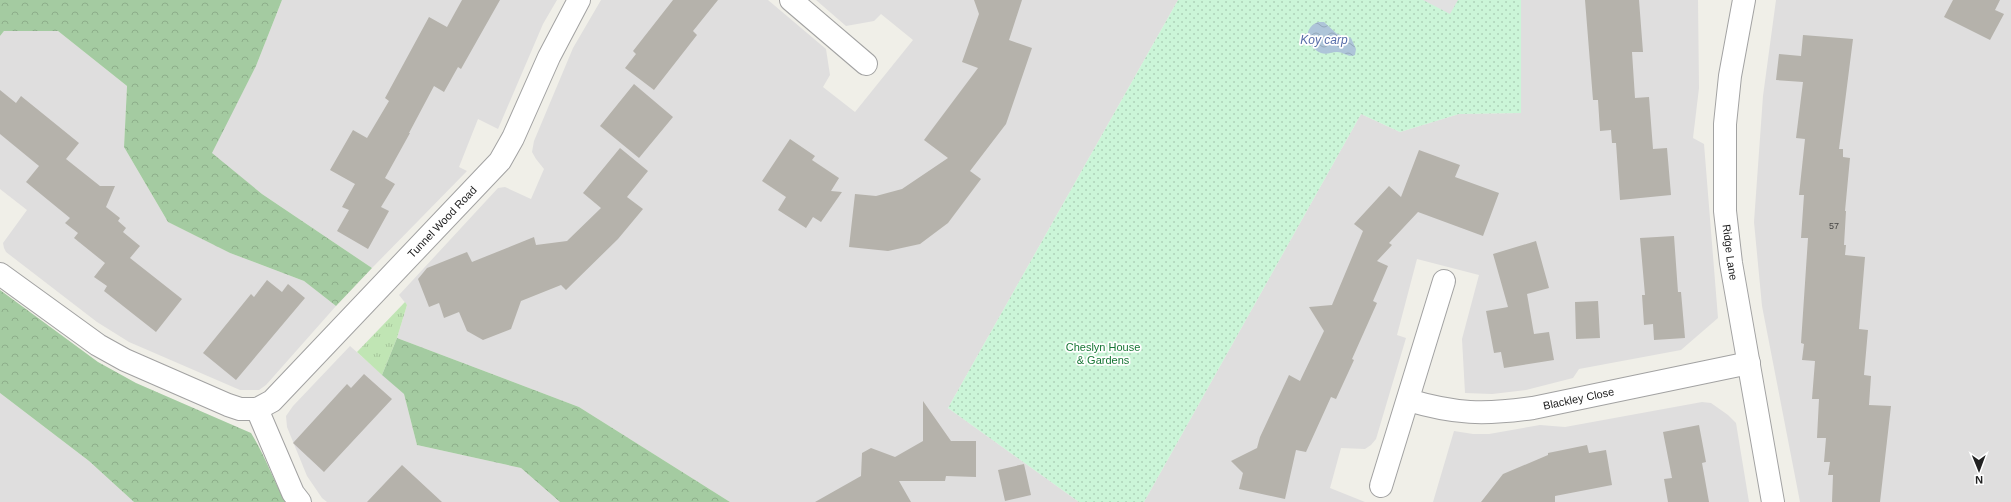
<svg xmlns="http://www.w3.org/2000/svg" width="2011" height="502" font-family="Helvetica,sans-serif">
<defs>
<pattern id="grass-tufts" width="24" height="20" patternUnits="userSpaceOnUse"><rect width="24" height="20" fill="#c0e5b4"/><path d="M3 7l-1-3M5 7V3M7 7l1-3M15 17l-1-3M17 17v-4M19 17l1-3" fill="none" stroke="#a5c49a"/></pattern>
<pattern id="forest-crowns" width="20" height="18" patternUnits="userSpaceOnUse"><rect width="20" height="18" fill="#a4cba1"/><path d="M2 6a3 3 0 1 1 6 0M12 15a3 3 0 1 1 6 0" fill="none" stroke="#8dae8a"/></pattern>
<pattern id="park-dots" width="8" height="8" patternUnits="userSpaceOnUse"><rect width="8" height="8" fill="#cbf5d8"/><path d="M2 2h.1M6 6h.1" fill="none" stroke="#aed2b9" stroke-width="1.8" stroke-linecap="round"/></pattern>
<pattern id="water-waves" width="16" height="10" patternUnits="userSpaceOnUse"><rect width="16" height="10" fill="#aec5d9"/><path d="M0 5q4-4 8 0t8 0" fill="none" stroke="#95a9ba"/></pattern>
</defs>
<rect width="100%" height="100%" fill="#f0efe8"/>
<!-- residential -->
<path fill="#dfdede" d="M 282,0 L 557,0 L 543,24 L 498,129 L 478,119 L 459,167 L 467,171 L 372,268 L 262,194 L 211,153 L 256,66 Z
M 601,0 L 768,0 L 826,49 L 830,75 L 823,87 L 855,112 L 913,40 L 881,14 L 874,21 L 846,26 L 816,0 L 1178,0 L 948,408 L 1079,502 L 730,502 L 579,407 L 397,338 L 407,305 L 399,295 L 498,188 L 505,187 L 531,199 L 544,169 L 536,159 L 532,152 L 534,141 L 573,48 Z
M 1521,0 L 1698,0 L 1699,88 L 1693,138 L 1704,144 L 1718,318 L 1681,350 L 1579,369 L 1573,378 L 1526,390 L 1492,394 L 1465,393 L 1462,339 L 1479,275 L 1417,259 L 1397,335 L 1406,338 L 1376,439 L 1371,445 L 1365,449 L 1341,448 L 1330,488 L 1365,502 L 1144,502 L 1361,114 L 1400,132 L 1459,114 L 1521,113 Z
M 1776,0 L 2011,0 L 2011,502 L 1800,502 L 1762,306 L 1754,222 L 1763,96 Z
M 4,31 L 58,31 L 127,86 L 124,147 L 168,222 L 230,253 L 304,281 L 336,306 L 266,385 L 259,390 L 240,390 L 129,342 L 97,322 L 6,252 L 4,248 L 3,243 L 27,210 L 0,189 L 0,36 Z
M 350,346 L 404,394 L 417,445 L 521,468 L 560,502 L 327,502 L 322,498 L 307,476 L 287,427 L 286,416 L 293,406 Z
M 0,393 L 89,461 L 134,502 L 0,502 Z
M 1702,402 L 1711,403 L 1728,415 L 1736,423 L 1749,502 L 1433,502 L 1454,431 L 1473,434 L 1489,434 L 1540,425 L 1565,427 Z"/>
<!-- grass -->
<path fill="url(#grass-tufts)" d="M 405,302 L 407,305 L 397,338 L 382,375 L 357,352 Z"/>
<!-- forest -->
<path fill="url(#forest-crowns)" d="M 0,0 L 282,0 L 256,66 L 212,153 L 262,194 L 372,268 L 336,306 L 304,281 L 230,253 L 168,222 L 124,147 L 127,86 L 58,31 L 4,31 L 0,36 Z
M 0,290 L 98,362 L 136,383 L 251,433 C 265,455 273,480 286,502 L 134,502 L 89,461 L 0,393 Z
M 397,338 L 579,407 L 730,502 L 560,502 L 521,468 L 417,445 L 404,394 L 382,375 Z"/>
<!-- park -->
<path fill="url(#park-dots)" d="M 1178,0 L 1521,0 L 1521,113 L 1459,114 L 1400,132 L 1361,114 L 1144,502 L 1079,502 L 948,408 Z"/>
<!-- parking -->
<path fill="#e1e1e1" d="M 1423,0 L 1458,0 L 1450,14 Z"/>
<!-- water -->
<path fill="url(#water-waves)" d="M 1318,22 L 1324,22 L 1337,34 L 1351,38 L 1356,49 L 1355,55 C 1348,58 1344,52 1337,52 C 1331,52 1327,55 1321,53 C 1307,47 1301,29 1318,22 Z"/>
<!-- building -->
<path fill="#b5b2ab" d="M 462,0 L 500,0 L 461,69 L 458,67 L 444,92 L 434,86 L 409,133 L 410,133 L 385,178 L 395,184 L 381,207 L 389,211 L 368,249 L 337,231 L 349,210 L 342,207 L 355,184 L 330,170 L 353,130 L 367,138 L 389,101 L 385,98 L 429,17 L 447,27 Z
M 673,0 L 718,0 L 693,31 L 697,35 L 654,90 L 625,68 L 636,54 L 633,51 Z
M 974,0 L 1022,0 L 1009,40 L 1032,48 L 1006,124 L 970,171 L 981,179 L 948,223 L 920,244 L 888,251 L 849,247 L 855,194 L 876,196 L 902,189 L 948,158 L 924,140 L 978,68 L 962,62 L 979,14 Z
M 1585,0 L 1639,0 L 1643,52 L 1632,52 L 1635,98 L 1649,97 L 1653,149 L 1667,148 L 1671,195 L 1620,200 L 1616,143 L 1612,143 L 1611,130 L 1600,131 L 1598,100 L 1593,100 Z
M 1953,0 L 2000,0 L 1995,10 L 2004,14 L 1990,40 L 1944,17 Z
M 1803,35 L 1853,39 L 1839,149 L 1843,149 L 1843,157 L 1850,158 L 1845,211 L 1846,211 L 1844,245 L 1846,245 L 1845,255 L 1865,257 L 1859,329 L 1868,330 L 1864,375 L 1871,376 L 1869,405 L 1891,406 L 1880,502 L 1832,502 L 1833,475 L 1828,475 L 1830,462 L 1824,462 L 1826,438 L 1817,438 L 1819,399 L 1812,399 L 1815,361 L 1802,360 L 1804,344 L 1801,343 L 1808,238 L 1801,238 L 1804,195 L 1799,195 L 1805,139 L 1796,138 L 1803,82 L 1776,80 L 1779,54 L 1801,56 Z
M 634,84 L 673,117 L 639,158 L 600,126 Z
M 0,90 L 16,103 L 21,96 L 79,143 L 66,159 L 100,186 L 115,186 L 106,207 L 120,218 L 118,221 L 126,228 L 123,232 L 140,246 L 130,258 L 182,299 L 156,332 L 104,291 L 107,286 L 94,277 L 105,263 L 74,238 L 78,233 L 65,223 L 70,218 L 26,182 L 39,166 L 0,134 Z
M 790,139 L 815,156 L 812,160 L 839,178 L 831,191 L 842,192 L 821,222 L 813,217 L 806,228 L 778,210 L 786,197 L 762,181 Z
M 620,148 L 648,171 L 627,197 L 643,209 L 618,239 L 566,290 L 561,285 L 521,301 L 511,329 L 483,340 L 467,331 L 459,312 L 444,318 L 439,303 L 429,307 L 418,279 L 427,268 L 467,252 L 472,262 L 534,237 L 536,245 L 567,241 L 601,208 L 583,193 Z
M 1419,150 L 1460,165 L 1455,177 L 1499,193 L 1483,236 L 1418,212 L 1389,243 L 1392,245 L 1377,261 L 1388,266 L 1373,301 L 1377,303 L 1352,359 L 1354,360 L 1336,399 L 1331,397 L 1306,452 L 1296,450 L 1285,499 L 1239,489 L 1243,473 L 1231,461 L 1257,448 L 1260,437 L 1289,375 L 1300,381 L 1324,331 L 1309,307 L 1332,305 L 1363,231 L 1354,224 L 1389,186 L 1401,197 Z
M 1674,236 L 1678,292 L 1681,292 L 1685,338 L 1654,340 L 1653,324 L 1644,325 L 1642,295 L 1645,295 L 1640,238 Z
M 1536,241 L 1549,288 L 1527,294 L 1534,334 L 1549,332 L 1554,360 L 1504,368 L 1501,352 L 1494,353 L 1486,311 L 1508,307 L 1493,254 Z
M 267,280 L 282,292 L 288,284 L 305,298 L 236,380 L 203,353 L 251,294 L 254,297 Z
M 1598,301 L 1600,338 L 1576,339 L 1575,302 Z
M 364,374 L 392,399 L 324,472 L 293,443 L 347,384 L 351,388 Z
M 923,401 L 951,441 L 976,441 L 976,477 L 946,476 L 945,481 L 899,481 L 911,502 L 815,502 L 861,476 L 862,453 L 871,448 L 895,457 L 923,441 Z
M 1699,425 L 1706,462 L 1702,463 L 1709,502 L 1668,502 L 1664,479 L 1672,478 L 1663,432 Z
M 1587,445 L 1589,453 L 1606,450 L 1612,485 L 1555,496 L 1555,502 L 1481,502 L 1503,474 L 1548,455 L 1548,453 Z
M 1024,464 L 1031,495 L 1005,501 L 998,470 Z
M 402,465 L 442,502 L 367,502 Z"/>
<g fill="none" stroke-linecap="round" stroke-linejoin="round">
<defs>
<g id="minor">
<path d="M 791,0 L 866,64"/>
<path id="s1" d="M 1744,0 L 1730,76 L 1725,124 L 1725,211 L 1731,263 L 1773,502"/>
<path d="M 0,274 L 98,345 L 125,360 L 228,405 L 240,409 L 257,409 L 293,493 L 300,502"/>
<path id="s2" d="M 1408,400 C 1455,414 1484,415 1533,408 L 1749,363"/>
<path id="s3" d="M 257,409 L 272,401 L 500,161 L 513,138 L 549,57 L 579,0"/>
<path d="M 1381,486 L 1444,281"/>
</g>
</defs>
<!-- minor casing -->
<use href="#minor" stroke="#a2a2a2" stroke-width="24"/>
<!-- minor -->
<use href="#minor" stroke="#fff" stroke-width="22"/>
</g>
<g text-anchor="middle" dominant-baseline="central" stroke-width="3.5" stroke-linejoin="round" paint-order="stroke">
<!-- number labels -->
<g font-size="9" fill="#464544">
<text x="1834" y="226">57</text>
</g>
<!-- street labels -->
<g font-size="11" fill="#212121" stroke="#fff">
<text stroke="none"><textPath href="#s3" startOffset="264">Tunnel Wood Road</textPath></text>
<text stroke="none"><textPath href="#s1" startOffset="254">Ridge Lane</textPath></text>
<text stroke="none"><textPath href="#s2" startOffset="173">Blackley Close</textPath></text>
</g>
<!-- park labels -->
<g font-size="11" fill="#177635" stroke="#fff">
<text x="1103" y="347">Cheslyn House<tspan x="1103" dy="13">&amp; Gardens</tspan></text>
</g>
<!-- water labels -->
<g font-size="12" font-style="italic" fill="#566ca8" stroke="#fff">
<text x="1324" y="40">Koy carp</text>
</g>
</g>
<!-- north arrow -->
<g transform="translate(1979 470) rotate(179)" stroke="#ffffff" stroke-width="3" paint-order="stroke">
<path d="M0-3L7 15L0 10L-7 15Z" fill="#212121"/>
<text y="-6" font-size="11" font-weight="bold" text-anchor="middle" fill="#212121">N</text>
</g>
</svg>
